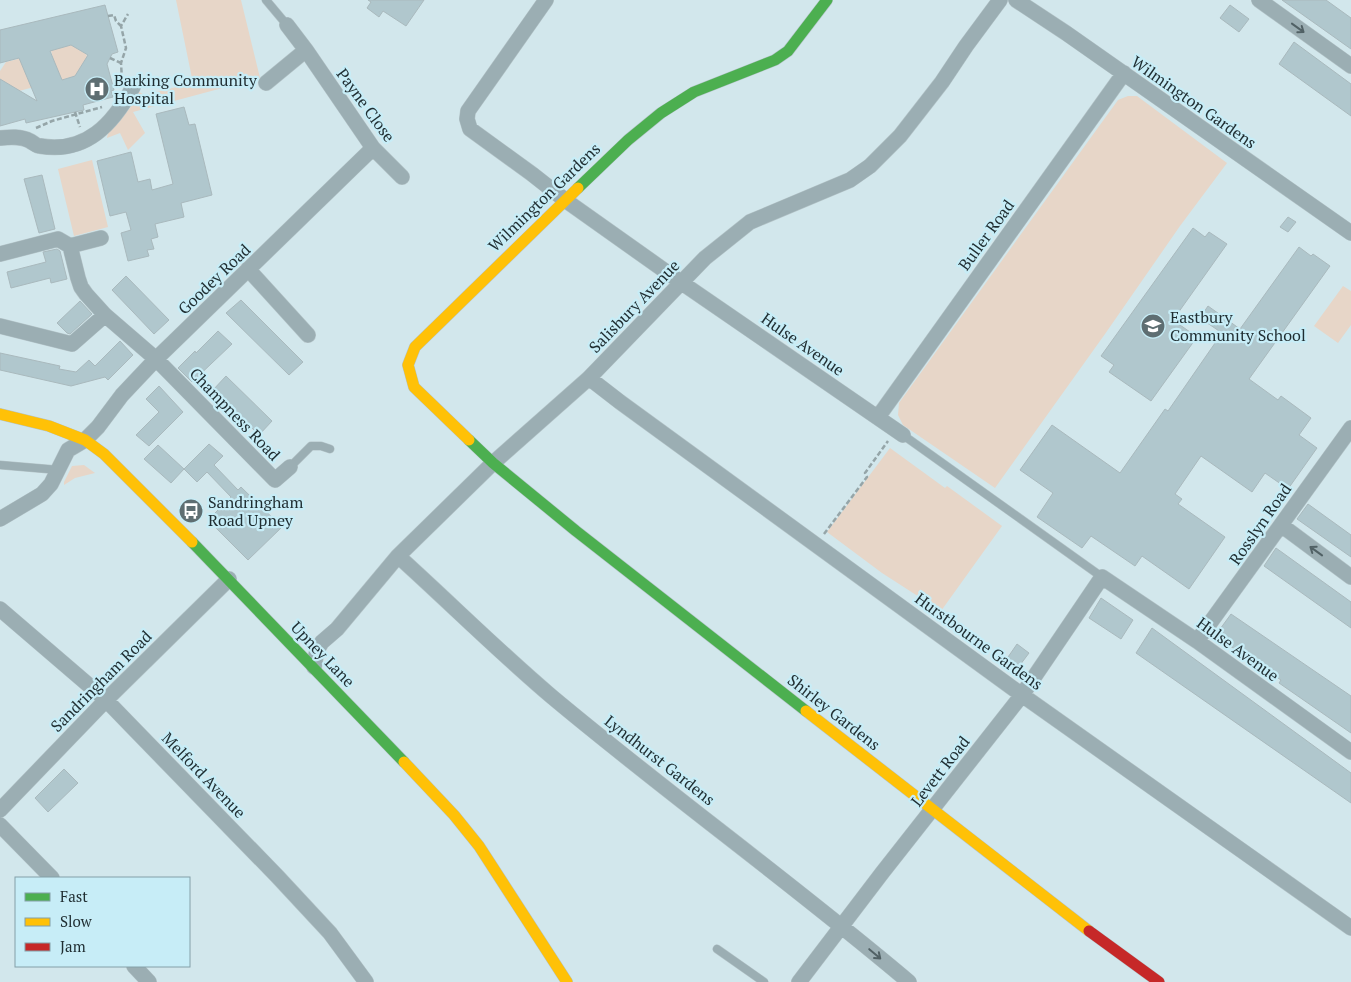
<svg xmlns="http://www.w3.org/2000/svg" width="1351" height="982" font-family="'PT Serif',serif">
<rect width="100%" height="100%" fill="#d2e7ec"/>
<!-- green -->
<path fill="#e7d6c8" d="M 176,0 L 241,0 L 260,78 L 133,112 L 145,133 L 128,150 L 120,133 L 107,138 L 108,133 L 130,108 L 138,91 L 144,95 L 193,83 Z
M 71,45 L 86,54 L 88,59 L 85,60 L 75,76 L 58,81 C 57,68 53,62 51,50 Z
M 26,57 L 25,72 L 29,82 L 32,80 L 34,87 L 19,91 L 0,82 L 0,71 L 6,62 Z
M 1128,96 L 1137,96 L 1227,163 L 1180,226 L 1105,334 L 995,488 L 903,425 L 898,415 L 899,403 L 1118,100 Z
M 92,160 L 108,227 L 74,236 L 58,169 Z
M 1343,286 L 1351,291 L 1351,325 L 1338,343 L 1314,326 Z
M 890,448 L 945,488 L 947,486 L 1002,526 L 941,611 L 882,573 L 827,532 Z
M 84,465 L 95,473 L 75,478 L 64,485 L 64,482 L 72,466 Z"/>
<!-- building -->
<path fill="#b0c7cd" stroke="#a9b9bd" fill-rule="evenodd" d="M 368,0 L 424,0 L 406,26 L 383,11 L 379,17 L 367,8 L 371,2 Z
M 1282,0 L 1326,0 L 1351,18 L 1351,49 Z
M 105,5 L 118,52 L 112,54 L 107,64 L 114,90 L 111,91 L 113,97 L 83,105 L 84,110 L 75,112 L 26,123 L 25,119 L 0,126 L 0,79 L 37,101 L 19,58 L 0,63 L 0,30 ZM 71,45 L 88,55 L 75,76 L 62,80 L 50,51 Z
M 1230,5 L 1249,19 L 1239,32 L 1220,18 Z
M 1294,42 L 1351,84 L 1351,116 L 1279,64 Z
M 184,107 L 189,125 L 195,124 L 212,195 L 181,203 L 184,217 L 155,224 L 158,237 L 151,239 L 154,249 L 147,250 L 149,256 L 128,261 L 121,233 L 131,230 L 126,212 L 110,216 L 97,161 L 131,152 L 138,182 L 150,179 L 152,190 L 173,184 L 156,114 Z
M 42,175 L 55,229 L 39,233 L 24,179 Z
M 1288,217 L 1296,222 L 1288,232 L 1280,227 Z
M 1193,228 L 1205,237 L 1209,232 L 1227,244 L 1173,320 L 1197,337 L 1151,401 L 1109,372 L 1114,365 L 1101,356 Z
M 1299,247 L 1311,256 L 1313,254 L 1330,266 L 1249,379 L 1278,400 L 1281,396 L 1311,418 L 1299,435 L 1317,448 L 1288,489 L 1265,473 L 1252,492 L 1201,456 L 1175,494 L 1182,499 L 1178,504 L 1225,537 L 1189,589 L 1142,556 L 1135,566 L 1091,536 L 1082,548 L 1037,517 L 1053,493 L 1020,470 L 1052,425 L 1120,473 L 1165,409 L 1168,411 L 1222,333 L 1200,318 L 1208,306 L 1240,329 Z
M 57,249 L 60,251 L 67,279 L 51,283 L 50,278 L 11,288 L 7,272 L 46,262 L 43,252 Z
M 126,276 L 169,320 L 154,334 L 112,290 Z
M 241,300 L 303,362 L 289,375 L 226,313 Z
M 80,301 L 92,314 L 70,334 L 67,333 L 57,323 Z
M 218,331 L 232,344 L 192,382 L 178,368 L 195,351 L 196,353 Z
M 120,341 L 133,355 L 108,380 L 105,377 L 71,386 L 0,370 L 0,353 L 60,366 L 59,369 L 76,372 L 89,360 L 95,366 Z
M 226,376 L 272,421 L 259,435 L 213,390 Z
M 159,386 L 183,412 L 149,446 L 136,435 L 159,412 L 146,399 Z
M 209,444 L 223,456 L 214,465 L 238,490 L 241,487 L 282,527 L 248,560 L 208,520 L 231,497 L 207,472 L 197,482 L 184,469 Z
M 158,445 L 184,469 L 171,483 L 144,459 Z
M 1308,504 L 1351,535 L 1351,557 L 1297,519 Z
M 1276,548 L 1351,602 L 1351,628 L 1264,566 Z
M 1101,598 L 1133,620 L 1121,639 L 1089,618 Z
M 1231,614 L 1351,696 L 1351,733 L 1279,683 L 1281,680 L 1215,636 Z
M 1152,628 L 1351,773 L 1351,803 L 1136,653 Z
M 1017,644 L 1029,653 L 1017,669 L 1006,660 Z
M 64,769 L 78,783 L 48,812 L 35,798 Z"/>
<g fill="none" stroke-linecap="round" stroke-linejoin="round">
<defs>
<path id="lane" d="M 266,0 L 287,25
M 903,435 L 1102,577
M 0,465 L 59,470
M 290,467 L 311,446 L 321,446 L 330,449
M 717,949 L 764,982"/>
<path id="street" d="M 546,0 L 468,111 L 467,119 L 470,129 L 532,174 L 565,200 L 682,283 L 903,435
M 1016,0 L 1066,33 L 1351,233
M 1259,0 L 1351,66
M 287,25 L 306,50 L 373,148 L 402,177
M 266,83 L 306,50
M 0,138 C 10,137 21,136 30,141 C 34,143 36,146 40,146 C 86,154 113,124 133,87
M 70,246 L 101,238
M 0,254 L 58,239 L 70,246 L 78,278 L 81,287 L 86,294 L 105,315 L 156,359 L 275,480 L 290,467
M 248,269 L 308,335
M 0,326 L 72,344 L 105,315
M 589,378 L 620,402 L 1022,695 L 1351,928
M 878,417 L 1124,73
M 0,519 L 42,494 L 51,484 L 68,450 L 85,440 L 98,427 L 122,395 L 156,359 L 373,148
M 1281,525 L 1351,577
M 398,556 C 449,602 498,651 551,696 C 668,794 792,883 909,982
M 0,609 L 106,700 L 137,732 L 277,876 L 330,933 L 366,982
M 1197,641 L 1351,428
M 314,667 L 317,650 L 322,642 L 337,629 L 398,556 L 493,463 L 589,378 L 705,258 L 750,222 L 850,180 L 870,166 L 900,136 L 942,82 L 966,46 L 1000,0
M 0,810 L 106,700 L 229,579
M 0,825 L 52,878
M 134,966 L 149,982
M 799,982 L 882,873 L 1022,695 L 1102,577 L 1197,641 L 1351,752"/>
<path id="fast" d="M 578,188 L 628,140 L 661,113 L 694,92 L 775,60 L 788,51 L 827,0
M 469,440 L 493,463 L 576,531 L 806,711
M 192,542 L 404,762"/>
<path id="slow" d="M 0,414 L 49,426 L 85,440 L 104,454 L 192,542
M 469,440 L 414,387 L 408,365 L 415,347 L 578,188
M 806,711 L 1089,931
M 404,762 L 454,815 L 479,846 L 567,982"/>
<path id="jam" d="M 1089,931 L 1159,982"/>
</defs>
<!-- lane casing -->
<use href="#lane" stroke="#b4c4c8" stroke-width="9"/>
<!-- street casing -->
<use href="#street" stroke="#b4c4c8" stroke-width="16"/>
<!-- fast casing -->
<use href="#fast" stroke="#b4c4c8" stroke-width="12"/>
<!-- slow casing -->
<use href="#slow" stroke="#b4c4c8" stroke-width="12"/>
<!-- jam casing -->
<use href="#jam" stroke="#b4c4c8" stroke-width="12"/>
<!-- path -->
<path stroke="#95a5a8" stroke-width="2.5" stroke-dasharray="5 2.5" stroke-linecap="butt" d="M 108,16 L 114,15 L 116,21 L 121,26
M 110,58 L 121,63
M 122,80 L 121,63 L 126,48 L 121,26 L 128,14
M 75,112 L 80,127
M 36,128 L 52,121 L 102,107
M 824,534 L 867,477 L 865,473 L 888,441"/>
<!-- lane -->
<use href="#lane" stroke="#9baeb3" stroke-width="8"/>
<!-- street -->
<use href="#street" stroke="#9baeb3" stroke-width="15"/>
<!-- fast -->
<use href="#fast" stroke="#4caf50" stroke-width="11"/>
<!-- slow -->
<use href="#slow" stroke="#ffc107" stroke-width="11"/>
<!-- jam -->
<use href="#jam" stroke="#c62828" stroke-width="11"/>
</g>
<!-- one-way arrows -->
<defs><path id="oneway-shaft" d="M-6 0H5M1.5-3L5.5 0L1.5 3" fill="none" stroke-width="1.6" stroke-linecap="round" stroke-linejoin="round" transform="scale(1.25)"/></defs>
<g stroke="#516165">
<use href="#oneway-shaft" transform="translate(1298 28) rotate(36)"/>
<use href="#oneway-shaft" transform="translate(1316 551) rotate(-144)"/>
<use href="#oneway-shaft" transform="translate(875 954) rotate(40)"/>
</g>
<!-- icons -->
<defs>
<symbol id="hospital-disc" viewBox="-11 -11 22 22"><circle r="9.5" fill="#5e6e72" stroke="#c7edf7"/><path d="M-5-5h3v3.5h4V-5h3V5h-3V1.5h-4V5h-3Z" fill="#fff"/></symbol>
<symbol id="school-disc" viewBox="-11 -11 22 22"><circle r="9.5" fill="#5e6e72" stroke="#c7edf7"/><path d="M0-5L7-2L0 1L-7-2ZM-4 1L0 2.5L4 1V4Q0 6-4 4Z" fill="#fff"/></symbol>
<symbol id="bus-disc" viewBox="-11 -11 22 22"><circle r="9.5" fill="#5e6e72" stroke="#c7edf7"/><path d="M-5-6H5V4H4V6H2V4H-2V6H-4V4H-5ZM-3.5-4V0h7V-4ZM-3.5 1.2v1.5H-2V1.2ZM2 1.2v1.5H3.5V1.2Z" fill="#fff"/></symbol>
</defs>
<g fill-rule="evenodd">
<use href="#hospital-disc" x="83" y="75" width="28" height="28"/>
<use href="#school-disc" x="1139" y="312" width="28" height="28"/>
<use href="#bus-disc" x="177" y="497" width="28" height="28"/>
</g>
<g text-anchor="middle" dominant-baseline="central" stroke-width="4.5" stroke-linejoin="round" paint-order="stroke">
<!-- poi labels -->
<g font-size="16" fill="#1f2d31" stroke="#c7edf7" text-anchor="start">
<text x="114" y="80">Barking Community<tspan x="114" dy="18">Hospital</tspan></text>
<text x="1170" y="317">Eastbury<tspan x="1170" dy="18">Community School</tspan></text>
<text x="208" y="502">Sandringham<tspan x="208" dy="18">Road Upney</tspan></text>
</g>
<!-- street labels -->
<g font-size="16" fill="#1f2d31" stroke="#c7edf7">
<text transform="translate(1194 102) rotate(35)">Wilmington Gardens</text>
<text transform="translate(366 105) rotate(54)">Payne Close</text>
<text transform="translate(544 197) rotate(-44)">Wilmington Gardens</text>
<text transform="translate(986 235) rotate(-54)">Buller Road</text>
<text transform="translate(214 279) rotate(-44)">Goodey Road</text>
<text transform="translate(634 306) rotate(-46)">Salisbury Avenue</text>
<text transform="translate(803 344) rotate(35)">Hulse Avenue</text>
<text transform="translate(235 414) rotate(46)">Champness Road</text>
<text transform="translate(1260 524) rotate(-55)">Rosslyn Road</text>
<text transform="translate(979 641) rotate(36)">Hurstbourne Gardens</text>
<text transform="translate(1238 649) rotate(36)">Hulse Avenue</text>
<text transform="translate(323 654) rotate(46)">Upney Lane</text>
<text transform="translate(101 681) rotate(-45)">Sandringham Road</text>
<text transform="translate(834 712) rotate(38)">Shirley Gardens</text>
<text transform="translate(660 760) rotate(38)">Lyndhurst Gardens</text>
<text transform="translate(940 771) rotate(-52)">Levett Road</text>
<text transform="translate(204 775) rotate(46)">Melford Avenue</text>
</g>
</g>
<!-- legend -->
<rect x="15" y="877" width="175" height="90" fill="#c7edf7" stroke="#84a0a8"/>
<rect x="25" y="893" width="25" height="8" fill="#4caf50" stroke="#84a0a8"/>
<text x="60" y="902" font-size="15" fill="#1f2d31">Fast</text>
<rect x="25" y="918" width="25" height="8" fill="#ffc107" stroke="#84a0a8"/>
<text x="60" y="927" font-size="15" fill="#1f2d31">Slow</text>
<rect x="25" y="943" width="25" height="8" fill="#c62828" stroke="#84a0a8"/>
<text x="60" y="952" font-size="15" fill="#1f2d31">Jam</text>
</svg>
